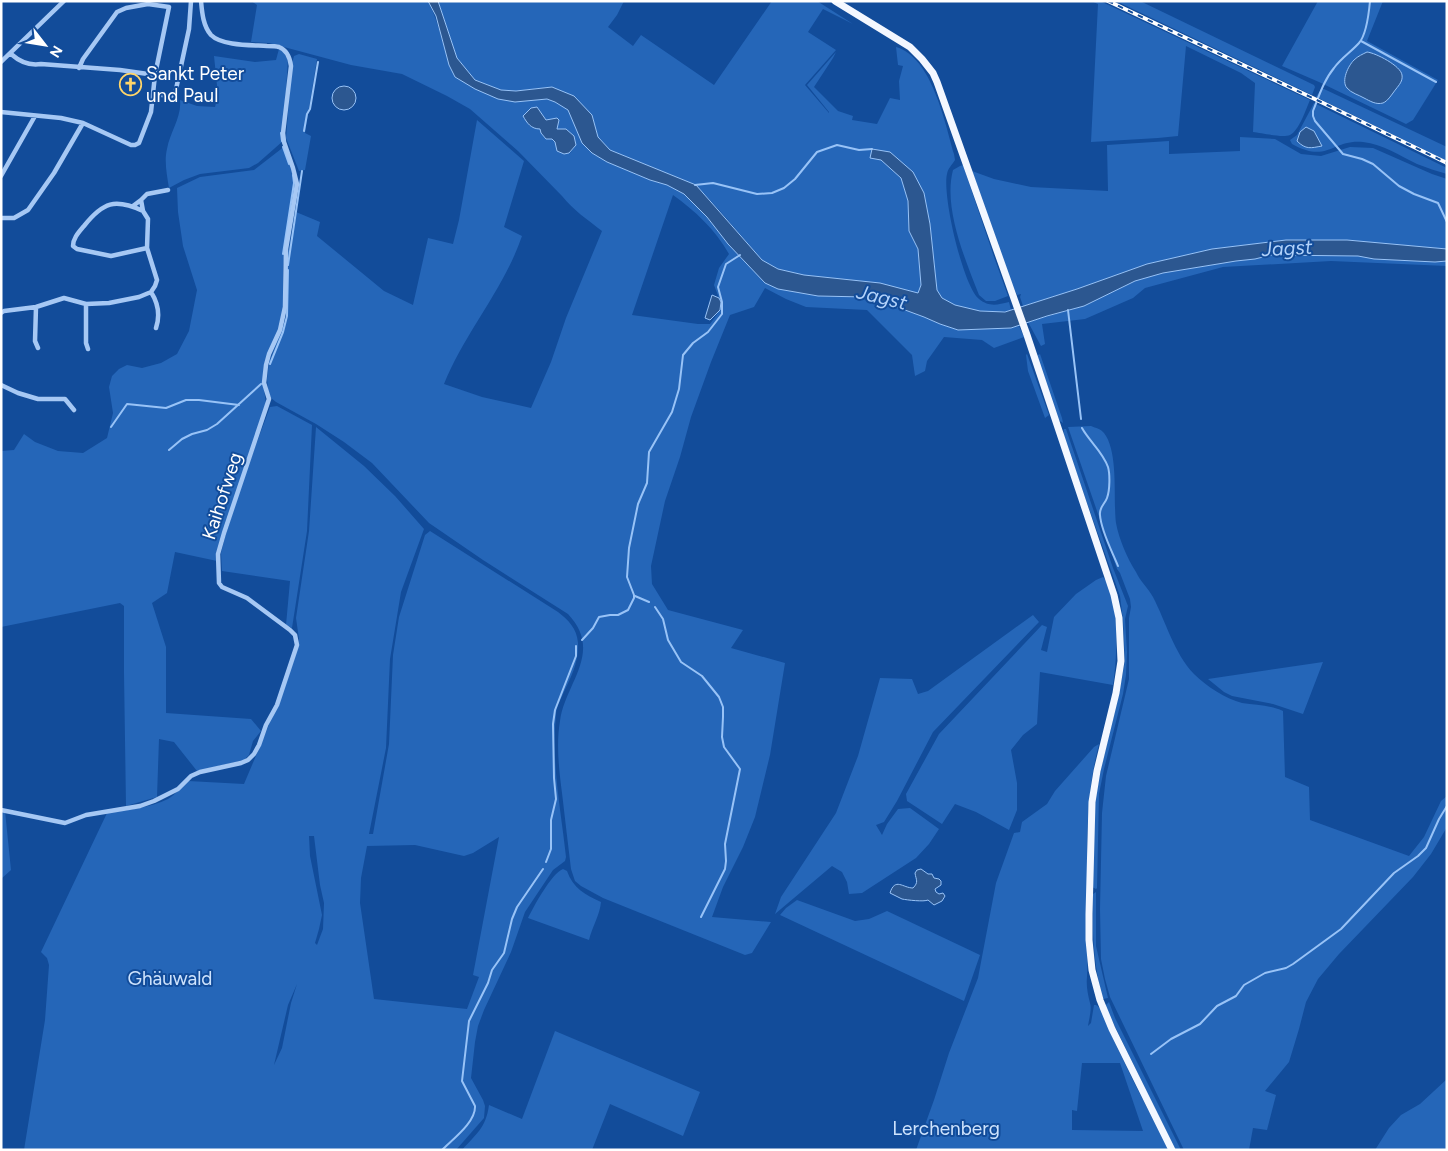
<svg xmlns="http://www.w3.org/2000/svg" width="1448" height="1151" font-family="Figtree,sans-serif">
<rect width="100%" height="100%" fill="#124c9a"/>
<!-- green -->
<path fill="#2566b8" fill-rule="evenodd" d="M 251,1 L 428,1 C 441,26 443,52 455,77 L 532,100 L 547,99 L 555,102 L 568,110 L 592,153 L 607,162 L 650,180 L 667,185 L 684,194 L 707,217 L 728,244 L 766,283 L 778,289 L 818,296 L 865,297 L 878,300 L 924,317 L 940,324 L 958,330 L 1011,328 L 1019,326 L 1024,337 L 994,348 L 982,340 L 944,337 L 927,361 L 925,371 L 915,376 L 912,355 L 867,310 L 806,307 L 786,299 L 765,288 L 754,307 L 730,315 L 711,362 L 691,417 L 680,457 L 665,501 L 651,566 L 652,584 L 668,610 L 743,630 L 731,648 L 785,663 L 770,755 L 755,817 L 743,847 L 723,887 L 712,917 L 771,922 L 752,953 L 745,955 L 603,898 L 581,886 L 575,881 L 571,869 C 568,844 565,819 562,793 C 559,770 556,744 560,721 C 565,683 604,652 568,614 L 483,560 L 429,523 L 372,463 L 344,442 L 316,424 L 276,402 L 271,398 L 268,391 L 267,379 L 269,362 L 286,319 L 287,257 L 296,212 L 320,222 L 317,236 L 384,291 L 413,305 L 428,238 L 453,244 L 459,220 L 477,120 L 524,161 L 504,227 L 522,236 C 504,289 465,332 444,384 L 482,397 L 531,408 L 551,362 L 566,318 L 602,231 C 588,220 573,210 562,196 L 518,151 L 470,109 L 447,96 L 402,74 L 351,65 L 269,43 L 251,42 L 257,5 ZM 537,107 L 546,120 L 557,118 L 559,120 L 557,129 L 566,129 L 574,136 L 576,145 L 570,153 L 564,154 L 552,139 L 546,139 L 541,133 L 540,129 L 523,116 L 531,108 ZM 673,195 C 695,211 715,229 729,254 L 719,268 L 714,285 C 722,307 725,304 710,324 L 698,324 L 632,315 Z
M 438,1 L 624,1 L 617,15 L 608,27 L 633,46 L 641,35 L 714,85 L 772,1 L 817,1 L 853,24 L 823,9 L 808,32 L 836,50 L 805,85 L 829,113 L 829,112 L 807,85 L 836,52 L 833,58 L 814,87 L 838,111 L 853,116 L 852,120 L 877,124 L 890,98 L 900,100 L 899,81 L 903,66 L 898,65 L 896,47 C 932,57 945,123 954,154 L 955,160 C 952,165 948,168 947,174 C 942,195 963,286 979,299 C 989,307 997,305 1009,302 L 1011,310 C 996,315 952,309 941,297 C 939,295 938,292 937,290 L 930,224 L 924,193 L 881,160 L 901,177 L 908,201 L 909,231 L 918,249 L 921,285 L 918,294 L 880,283 L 804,275 L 778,269 L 762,260 L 720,211 L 696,185 L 610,150 L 598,137 L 592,115 L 552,87 L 516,91 L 501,90 L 475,80 L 457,58 Z
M 1091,1 L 1100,1 L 1310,100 C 1306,109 1299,131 1290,135 C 1282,138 1262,133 1253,132 L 1255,83 L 1241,73 L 1186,46 L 1178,136 L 1158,138 L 1091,142 L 1098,4 Z
M 1116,1 L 1140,1 L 1314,85 L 1315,87 L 1312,95 Z
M 1318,1 L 1383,1 L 1367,41 L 1438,80 L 1413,120 L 1406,124 L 1319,82 L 1282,66 Z
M 279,49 L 285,53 L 288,58 L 283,141 L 258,163 L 249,168 L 200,174 L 184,180 L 169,188 C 167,176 164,161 167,149 C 170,132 182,117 180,100 L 197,106 L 215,107 L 218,95 L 214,56 L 255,62 L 276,60 Z
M 299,54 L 317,59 L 305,133 L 311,136 L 305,170 L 299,171 L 286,138 L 292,63 L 294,56 Z
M 1321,89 L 1324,89 L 1447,147 L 1447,161 L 1316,97 Z
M 1314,103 L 1447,168 L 1447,174 C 1437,171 1427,168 1417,164 C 1400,156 1383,144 1363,142 C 1332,139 1328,164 1292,144 L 1290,140 L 1297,135 Z
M 1240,137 L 1275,139 L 1301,154 L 1321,156 L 1350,147 L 1373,148 L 1432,174 L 1447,179 L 1447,249 L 1347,240 L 1287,240 L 1212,249 L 1147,264 L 1077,289 L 1023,306 L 1020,297 L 1021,294 L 1017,295 L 1012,284 L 972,171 L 994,179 L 1031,187 L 1108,191 L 1107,145 L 1169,141 L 1169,154 L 1240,151 Z
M 285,146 L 296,185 L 285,249 L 283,268 L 283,310 L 280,326 L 264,365 L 263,383 L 266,403 L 217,561 L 175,552 L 167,593 L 152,603 L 166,647 L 166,713 L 251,719 L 261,731 L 253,741 L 249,755 L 244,760 L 197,771 L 174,742 L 159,739 L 157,797 L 126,806 L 124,673 L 124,606 L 120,603 L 1,627 L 1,451 L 14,450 L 24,434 L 35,442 L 58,451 L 83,453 L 107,438 L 113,413 L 109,387 L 112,376 L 119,369 L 127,365 L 142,368 L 161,363 L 177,354 L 189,331 L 197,290 L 183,246 L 178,212 L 177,188 L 200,177 L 254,170 Z
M 963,165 L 994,257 L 1008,296 L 995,301 L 986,301 L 979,295 C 965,259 943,208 953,170 L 960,166 Z
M 1271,255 L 1358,256 L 1374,259 L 1435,262 L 1447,261 L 1447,266 L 1331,261 L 1223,267 L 1145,288 L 1133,298 L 1085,319 L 1042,324 L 1045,344 L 1041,346 L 1028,322 L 1084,306 L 1135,281 L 1163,273 L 1236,261 L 1255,259 Z
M 1027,354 L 1049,415 L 1045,418 L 1028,371 L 1026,355 Z
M 1040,354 L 1062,418 L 1063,423 L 1057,419 L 1036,356 Z
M 277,406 L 312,425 L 307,531 L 292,628 L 286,625 L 290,581 L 222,571 L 221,553 L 225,537 L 244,477 L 270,407 Z
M 1091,426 C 1096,428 1101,429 1104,433 C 1119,452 1113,500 1116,523 C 1119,539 1127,558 1136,572 C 1140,581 1148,588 1153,597 C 1166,622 1174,653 1194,674 C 1206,686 1226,699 1242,703 C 1256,705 1269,705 1283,711 L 1285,777 L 1309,787 L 1310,820 L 1409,856 L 1424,837 L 1441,801 L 1447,796 L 1447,827 L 1431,854 L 1413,877 L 1339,954 L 1318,979 L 1306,1002 L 1299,1029 L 1289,1062 L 1265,1091 L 1276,1095 L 1267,1130 L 1253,1128 L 1249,1150 L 1184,1150 L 1110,997 L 1105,979 L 1101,959 L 1100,909 L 1102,813 L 1106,776 L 1129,679 L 1129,618 L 1131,607 L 1130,599 L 1120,573 L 1117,569 L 1068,427 Z
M 316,427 L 364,466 L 395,496 L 424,529 L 401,592 L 390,659 L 386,748 L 369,834 L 373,834 L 389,744 L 393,655 L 399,617 L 425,535 L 430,531 L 558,612 C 568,620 577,628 578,643 C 579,662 571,677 563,694 C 560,701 556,708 556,715 C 551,763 561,810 566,857 L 565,861 L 553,870 L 525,912 L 511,952 L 484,1010 L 478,1026 L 475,1042 L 471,1078 L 483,1100 L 485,1106 L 484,1118 L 456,1150 L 24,1150 L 45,1020 L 49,965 L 47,958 L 41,952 L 107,813 C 127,810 150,808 168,799 C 175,795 182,786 188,781 L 244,784 L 266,732 L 294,660 L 299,639 L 296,618 L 309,531 ZM 309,836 L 314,836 L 320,885 L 324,903 L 323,929 L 317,945 L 315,943 L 319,929 L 322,915 L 310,856 ZM 499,837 L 473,975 L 479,977 L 467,1009 L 374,999 L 360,903 L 361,878 L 367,846 L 415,845 L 464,856 L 473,853 ZM 297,984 L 291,1003 L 282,1048 L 274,1065 L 288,1005 Z
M 1064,429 L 1066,429 L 1113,568 L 1128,606 L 1125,619 L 1127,652 L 1126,675 L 1123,694 L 1104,769 L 1099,794 L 1097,888 L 1096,889 L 1092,887 L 1095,801 L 1101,768 L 1117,703 L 1125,661 L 1123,620 L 1120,596 L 1063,435 Z
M 1103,577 C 1121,596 1117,660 1113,685 L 1040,672 L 1037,724 L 1023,735 L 1011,750 L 1017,783 L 1017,810 L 1009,830 L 976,812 L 955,804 L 942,824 L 907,801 L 906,794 L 939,734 L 1042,625 L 1047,627 L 1041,650 L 1047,652 L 1054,617 L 1076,594 L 1096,580 Z
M 1033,615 L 1039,622 L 933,732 L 897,801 L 884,822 L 876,825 L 882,835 L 887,824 L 898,809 L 910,808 L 939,829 L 929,844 L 916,858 L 862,893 L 849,894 L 847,882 L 842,872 L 832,866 L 775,914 L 781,897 L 836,813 L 858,756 L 880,678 L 912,679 L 918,694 L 928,691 Z
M 1323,662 L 1303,714 L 1273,704 L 1232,696 L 1224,692 L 1208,679 Z
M 1099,744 C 1079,820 1091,899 1087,977 C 1086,986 1088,995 1090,1003 C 1092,1009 1089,1019 1088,1026 L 1091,1023 L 1094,1005 L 1096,1005 C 1104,1010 1106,1023 1110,1032 C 1128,1072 1149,1111 1169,1150 L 916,1150 L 934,1100 L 949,1053 L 978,978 L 996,883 L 1014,833 L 1020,832 L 1022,822 L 1047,804 L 1055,791 L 1094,747 ZM 1082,1063 L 1120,1063 L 1143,1131 L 1072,1130 L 1072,1110 L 1077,1111 Z
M 5,811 L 11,870 L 1,879 L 1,814 Z
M 563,869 L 567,871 C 573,888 585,895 601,902 C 600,915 592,927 589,940 L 528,918 C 534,906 551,874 563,869 Z
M 1096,892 L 1096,946 L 1108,998 L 1103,999 C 1093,964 1092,930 1093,894 Z
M 797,900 L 855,921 L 869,919 L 887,911 L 980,955 L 964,1001 L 780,915 L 786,908 Z
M 1109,1002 L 1115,1018 L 1181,1150 L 1175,1150 L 1105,1006 Z
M 555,1031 L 700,1092 L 683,1136 L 610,1104 L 592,1150 L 462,1150 C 476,1134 486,1128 489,1105 L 522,1119 Z
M 1447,1079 L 1447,1150 L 1375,1150 L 1389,1128 L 1401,1115 L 1420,1104 Z"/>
<!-- water -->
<path fill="#2c5790" stroke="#98c3f7" d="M 428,1 L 438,1 L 457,58 L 475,80 L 501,90 L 516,91 L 552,87 L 574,96 L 592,115 L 598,137 L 610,150 L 696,185 L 762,260 L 778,269 L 804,275 L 880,283 L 918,293 L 921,285 L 918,249 L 909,231 L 908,201 L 901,178 L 881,160 L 870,158 L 872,149 L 890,152 L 913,172 L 924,193 L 930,224 L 937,290 L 942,298 L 955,305 L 980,311 L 1005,312 L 1077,289 L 1147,264 L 1212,249 L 1286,240 L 1347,240 L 1447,249 L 1447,261 L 1435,262 L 1374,259 L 1358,256 L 1271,255 L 1255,259 L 1236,261 L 1163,273 L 1135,281 L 1084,306 L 1047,316 L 1011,328 L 958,330 L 940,324 L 924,317 L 878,300 L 865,297 L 818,296 L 778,289 L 765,283 L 728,244 L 707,217 L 684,194 L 667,185 L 650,180 L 607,162 L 592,153 L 582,143 L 568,110 L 555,102 L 547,99 L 515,102 L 498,99 L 475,89 L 455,77 L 449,65 L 436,16 Z
M 1367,52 C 1376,53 1401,66 1402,75 C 1403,81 1399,85 1396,89 C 1392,94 1388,101 1383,103 C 1376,105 1370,101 1364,98 C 1359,95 1351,93 1347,88 C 1341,81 1348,66 1354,60 C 1358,56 1363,54 1367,52 Z
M332 98a12 12 0 1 1 24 0a12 12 0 1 1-24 0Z
M 537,107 L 546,120 L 557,118 L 559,120 L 557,129 L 566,129 L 574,136 L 576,145 L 569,153 L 564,154 L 557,151 L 555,142 L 552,139 L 546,139 L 541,133 L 540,129 C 531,129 527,123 523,116 L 531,108 Z
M 1306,127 L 1314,131 L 1322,146 C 1311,148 1306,150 1297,141 L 1300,132 Z
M 712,295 L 719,298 L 721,302 L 720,310 L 710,320 L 705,318 Z
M 921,869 L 928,874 L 932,874 L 934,878 L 939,879 L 941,881 L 941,885 L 935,889 L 936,892 L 939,894 L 943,893 L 945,896 L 942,901 L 934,905 L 928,900 C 924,902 907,900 902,899 C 898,897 894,895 890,893 C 895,877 903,888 913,888 C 919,882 916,880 915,873 L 917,870 Z"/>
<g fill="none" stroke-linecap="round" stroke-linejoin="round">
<!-- stream -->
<path stroke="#98c3f7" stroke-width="2" d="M 1370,1 C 1369,12 1366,35 1359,43 C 1351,52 1341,58 1334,68 C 1324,80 1319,96 1313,111 L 1313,116 L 1315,121 L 1343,154 L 1362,159 L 1373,164 L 1399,186 L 1414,194 L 1438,203 L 1447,222
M 1361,41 L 1436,82
M 304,131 L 307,114 L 310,109 L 318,62
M 281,133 L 282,141
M 283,147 L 289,164
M 695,185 L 713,183 L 757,194 L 772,193 L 784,188 L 795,179 L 817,152 L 837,145 L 859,150 L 872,149
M 283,254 L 294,183 L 293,175
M 288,265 L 302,171
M 1068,310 L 1081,419
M 270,364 L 283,332 L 287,316 L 288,270
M 111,427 L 127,404 L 166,408 L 186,400 L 199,400 L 239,405
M 1082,428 C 1089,441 1103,452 1108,467 C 1110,474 1110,490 1107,498 C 1105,504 1099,507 1100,515 C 1101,531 1112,551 1118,566
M 169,450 L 182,439 L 192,434 L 207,430 L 217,424 L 261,384
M 635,596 L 649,602
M 655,607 L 663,619 L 668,640 L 681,662 L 702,676 L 719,697 L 723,707 L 723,717 L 722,737 L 724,747 L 740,769 L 725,844 L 726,861 L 725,869 L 701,917
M 582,640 L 593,628 L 599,617 L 610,615 L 618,615 L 628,610 L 634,598 L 634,595 L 627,577 L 629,548 L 638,504 L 647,483 L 649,452 L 672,412 L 679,389 L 683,355 L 693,343 L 708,332 L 722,314 L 722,302 L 718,287 L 726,264 L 740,255
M 546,862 L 551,849 L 551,820 L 556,799 L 554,778 L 553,724 L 555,710 L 576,656 L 576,646
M 1151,1054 L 1171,1039 L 1200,1024 L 1217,1006 L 1236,996 L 1244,985 L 1265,973 L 1286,968 L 1293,964 L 1341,929 L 1394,873 L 1418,856 L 1426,848 L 1439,819 L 1447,806
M 442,1150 C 453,1139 476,1122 475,1106 L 462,1081 L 469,1021 L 488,983 L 492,970 L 504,953 L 512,919 L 517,907 L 543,869"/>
<!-- street -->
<path stroke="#a6c8f4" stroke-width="4.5" d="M 11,54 C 20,62 29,66 41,64 L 120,70 L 155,75
M 1,62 L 64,1
M 153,94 L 171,96 L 175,94 L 189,29 L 191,1
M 1,112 L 61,118 L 83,123 L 131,145 L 135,145 L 139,143 L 151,112 L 155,75 L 169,7 L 148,4 L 126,8 L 117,12 L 83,59 L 79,68
M 1,176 L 35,116
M 141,200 L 147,194 L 168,190
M 143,211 C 115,198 103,202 84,226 C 79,232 73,238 73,246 L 77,249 L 111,256 L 147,248
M 1,218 L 14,218 L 28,210 L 54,173 L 83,123
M 151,292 C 158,303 160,316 156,328
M 86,304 L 86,343 L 88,349
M 36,307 L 35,341 L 38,348
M 1,313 L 4,311 L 36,307 L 64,298 L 86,304 L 109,303 L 139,297 L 151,292 L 155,286 L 157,280 L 147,248 L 148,219 L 143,211 L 141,200 L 133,206
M 1,385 L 18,393 L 38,399 L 65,399 L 74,410
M 1,810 L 65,823 L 86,815 L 140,806 L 154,801 L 178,789 L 191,776 L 200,772 L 241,763 L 248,760 L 254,754 L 259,745 L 266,725 L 277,705 L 297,645 L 295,635 L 290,630 L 247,598 L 222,587 L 219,583 L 218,554 L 224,533 L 269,399 L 264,383 L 266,365 L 269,354 L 280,330 L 285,307 L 286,249 L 297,184 L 293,168 L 284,142 L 283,133 L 291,66 C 290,58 287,50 279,47 C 276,46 271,46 267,46 C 252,45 222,46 211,35 C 203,26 202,12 201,1"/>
<!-- primary -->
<path stroke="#f3f7ff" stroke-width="7" d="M 835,1 L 910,47 L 922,59 L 933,73 L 937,82 L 1027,335 L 1114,595 L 1119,618 L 1121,661 L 1116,693 L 1097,771 L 1092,802 L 1089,914 L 1089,940 L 1092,970 L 1100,1000 L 1112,1029 L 1172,1150"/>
<defs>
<path id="rail" d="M 1108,1 L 1321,102 L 1447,163"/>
</defs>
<!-- rail casing -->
<use href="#rail" stroke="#fff" stroke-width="4"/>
<!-- rail -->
<use href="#rail" stroke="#124c9a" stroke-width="2" stroke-dasharray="5.5" stroke-linecap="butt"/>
</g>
<!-- icons -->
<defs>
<symbol id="church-ring" viewBox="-11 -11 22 22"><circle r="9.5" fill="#124c9a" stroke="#ffd569" stroke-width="1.5"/><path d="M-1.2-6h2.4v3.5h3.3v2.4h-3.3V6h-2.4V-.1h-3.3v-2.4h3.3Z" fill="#ffd569"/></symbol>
</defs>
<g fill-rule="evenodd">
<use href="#church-ring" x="118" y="72" width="25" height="25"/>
</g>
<g text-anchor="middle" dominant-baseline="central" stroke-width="4" stroke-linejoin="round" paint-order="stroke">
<!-- poi labels -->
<g font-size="19" fill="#fff" stroke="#124c9a" text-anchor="start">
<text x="146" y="73">Sankt Peter<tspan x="146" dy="22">und Paul</tspan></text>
</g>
<!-- street labels -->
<g font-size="19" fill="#fff" stroke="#124c9a">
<text transform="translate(222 496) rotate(-72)">Kaihofweg</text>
</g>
<!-- park labels -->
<g font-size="19" fill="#cee3fd" stroke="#124c9a">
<text x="170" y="978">Ghäuwald</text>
<text x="946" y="1128">Lerchenberg</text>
</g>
<!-- water labels -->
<g font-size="20" font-style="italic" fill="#b2d2fa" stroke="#124c9a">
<text transform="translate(1287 248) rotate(-3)">Jagst</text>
<text transform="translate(882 297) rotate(14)">Jagst</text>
</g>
</g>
<!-- border -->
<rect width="1448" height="1151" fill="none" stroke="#ffffff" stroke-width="5"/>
<!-- north arrow -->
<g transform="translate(45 45) rotate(121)" stroke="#124c9a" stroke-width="4" paint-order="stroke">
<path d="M0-4L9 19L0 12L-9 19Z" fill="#ffffff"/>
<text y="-8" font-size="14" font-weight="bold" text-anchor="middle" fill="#ffffff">N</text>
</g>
</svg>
